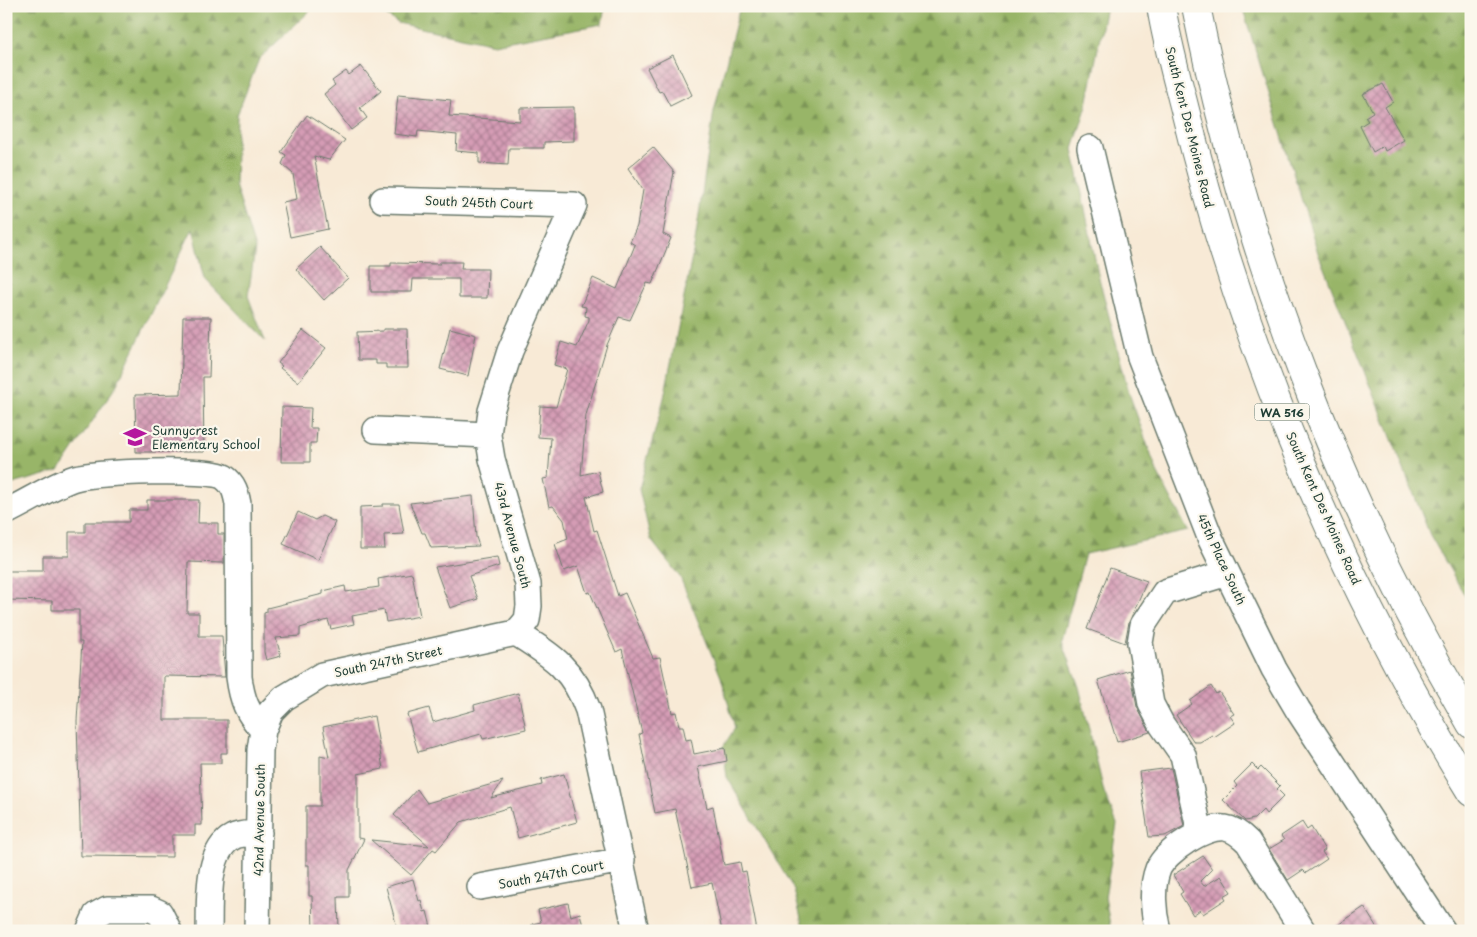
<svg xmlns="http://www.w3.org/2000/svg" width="1477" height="937" font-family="'Playpen Sans',sans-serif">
<defs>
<pattern id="forest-firs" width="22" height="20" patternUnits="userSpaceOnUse" patternTransform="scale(1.25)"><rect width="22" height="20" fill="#98b567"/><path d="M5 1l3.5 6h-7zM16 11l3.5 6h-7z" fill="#7b9456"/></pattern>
<pattern id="building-cross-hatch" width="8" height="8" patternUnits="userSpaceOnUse" patternTransform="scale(1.25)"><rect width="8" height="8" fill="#d59cb5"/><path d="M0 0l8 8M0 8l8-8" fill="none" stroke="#ac8094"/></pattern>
</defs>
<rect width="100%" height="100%" fill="#fbf7ec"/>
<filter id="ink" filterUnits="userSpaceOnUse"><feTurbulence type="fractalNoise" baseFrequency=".02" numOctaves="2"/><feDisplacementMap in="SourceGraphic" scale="10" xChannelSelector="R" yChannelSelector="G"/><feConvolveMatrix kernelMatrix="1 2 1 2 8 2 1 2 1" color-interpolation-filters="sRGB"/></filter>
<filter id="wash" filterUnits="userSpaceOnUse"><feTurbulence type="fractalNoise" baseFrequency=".0096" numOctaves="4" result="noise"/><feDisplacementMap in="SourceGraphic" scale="20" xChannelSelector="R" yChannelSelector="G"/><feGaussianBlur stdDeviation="1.12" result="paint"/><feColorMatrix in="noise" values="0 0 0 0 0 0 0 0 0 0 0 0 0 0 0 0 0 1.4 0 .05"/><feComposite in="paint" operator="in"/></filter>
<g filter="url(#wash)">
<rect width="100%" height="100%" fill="#f8ead6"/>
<!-- forest -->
<path fill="url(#forest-firs)" stroke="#5c794e" d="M 6,6 L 315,6 L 259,59 L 237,115 L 235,185 L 255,249 L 248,296 L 265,341 L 205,279 L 193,228 L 116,386 L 59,471 L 6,486 Z
M 372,6 L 605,6 L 602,24 L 494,44 L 398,23 Z
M 740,6 L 1106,6 L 1087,105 L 1073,149 L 1098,274 L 1129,393 L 1157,472 L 1188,531 L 1085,554 L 1062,640 L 1079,687 L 1104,792 L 1117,824 L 1105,897 L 1111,931 L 804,931 L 794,890 L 727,777 L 723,747 L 735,728 L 721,677 L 680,577 L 651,540 L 639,489 L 664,398 L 695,242 L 714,111 Z
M 1242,6 L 1471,6 L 1471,606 L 1430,535 L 1318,253 Z"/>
<g id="blocks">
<!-- building -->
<path fill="url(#building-cross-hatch)" d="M 673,55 L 692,95 L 670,106 L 662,91 L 659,92 L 647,68 Z
M 361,66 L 381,91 L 360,108 L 367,118 L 351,130 L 324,94 L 335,85 L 332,81 L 346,71 L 349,75 Z
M 1383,84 L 1393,102 L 1385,107 L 1404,140 L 1385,151 L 1383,146 L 1373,152 L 1360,126 L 1368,121 L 1365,117 L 1373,112 L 1363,94 Z
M 398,95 L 451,100 L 449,116 L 520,121 L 520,108 L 574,107 L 574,141 L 544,142 L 544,148 L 509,148 L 508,165 L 479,163 L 479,153 L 456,151 L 457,135 L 418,131 L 417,137 L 394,134 Z
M 307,115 L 345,140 L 329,160 L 314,156 L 328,229 L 290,237 L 283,202 L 297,199 L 293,174 L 282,164 L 286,155 L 281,152 Z
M 653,147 L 674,172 L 663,234 L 671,238 L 652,284 L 647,283 L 630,320 L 619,317 L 607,345 L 586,415 L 581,475 L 598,471 L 603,492 L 586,497 L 594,531 L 597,530 L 618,596 L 625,593 L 653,658 L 660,657 L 672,713 L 676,712 L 679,726 L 683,726 L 686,740 L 691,739 L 694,754 L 725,748 L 727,761 L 698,767 L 707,808 L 713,806 L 724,865 L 740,862 L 742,872 L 746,871 L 757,931 L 722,931 L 712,883 L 692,887 L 675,809 L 655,813 L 639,734 L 642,733 L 622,649 L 616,652 L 590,592 L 587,593 L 578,566 L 564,571 L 555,544 L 568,539 L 564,520 L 553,506 L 549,507 L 543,479 L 548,478 L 551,438 L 538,437 L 540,406 L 556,407 L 567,369 L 554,365 L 561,342 L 577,347 L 589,320 L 589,317 L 585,316 L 586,307 L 581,306 L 593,278 L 617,289 L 635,245 L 630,242 L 637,226 L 643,190 L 628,168 Z
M 320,247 L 348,278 L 324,300 L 296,269 Z
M 440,262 L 462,262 L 461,269 L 488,269 L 487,298 L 459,298 L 459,279 L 413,279 L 412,292 L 371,292 L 371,266 L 391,266 L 391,263 L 440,264 Z
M 183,317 L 211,317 L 209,377 L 203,377 L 204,452 L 136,452 L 135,395 L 181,394 Z
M 450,328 L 476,335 L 468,376 L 440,369 Z
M 383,329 L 407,329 L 408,368 L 386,368 L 386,364 L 376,364 L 376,360 L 358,360 L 357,332 L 383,331 Z
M 303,330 L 326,348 L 298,382 L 280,368 L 282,366 L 278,363 Z
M 282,407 L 311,408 L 310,428 L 317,428 L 316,443 L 310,443 L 310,462 L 281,462 Z
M 473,496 L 476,537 L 479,546 L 431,548 L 425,533 L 422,533 L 410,503 Z
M 147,500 L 199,500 L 198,523 L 218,523 L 218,534 L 224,534 L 224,563 L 188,562 L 187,613 L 199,613 L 199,636 L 222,636 L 225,677 L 164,676 L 164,720 L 227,720 L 227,753 L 221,753 L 221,763 L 200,763 L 202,825 L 195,825 L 195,835 L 172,835 L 172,857 L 81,856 L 77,721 L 82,642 L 79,642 L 79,610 L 52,610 L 52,601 L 6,600 L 6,571 L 43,571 L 43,556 L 69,556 L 69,532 L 85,532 L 85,522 L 129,522 L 129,510 L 147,510 Z
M 383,504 L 399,504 L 404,534 L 384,535 L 385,549 L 360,549 L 360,507 L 383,506 Z
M 298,512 L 315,520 L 322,516 L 335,522 L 318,560 L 283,544 Z
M 497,557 L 499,566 L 469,576 L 478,599 L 450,608 L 435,567 Z
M 1110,568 L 1147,581 L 1129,622 L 1125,643 L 1087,629 Z
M 412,573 L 420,616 L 386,622 L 384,610 L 352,616 L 354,624 L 331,629 L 328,620 L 300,628 L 300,636 L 276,638 L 281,656 L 266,660 L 264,652 L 264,613 L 267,612 L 267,608 L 323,594 L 323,591 L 345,586 L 346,592 L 379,587 L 378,579 Z
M 1130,670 L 1137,707 L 1150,732 L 1117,742 L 1098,680 Z
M 1211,686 L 1216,694 L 1219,692 L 1234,714 L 1230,716 L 1235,723 L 1214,737 L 1212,735 L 1200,742 L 1194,742 L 1176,715 L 1192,704 L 1190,701 Z
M 518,693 L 526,729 L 483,739 L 481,734 L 418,752 L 407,714 L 429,708 L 433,722 L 475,710 L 474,705 Z
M 374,716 L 383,769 L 358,774 L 358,838 L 364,839 L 349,870 L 349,897 L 338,897 L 339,931 L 313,931 L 312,896 L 309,896 L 309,865 L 306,865 L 306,806 L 320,806 L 320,755 L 329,757 L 323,727 Z
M 1252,764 L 1258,770 L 1261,767 L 1280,786 L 1277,789 L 1284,796 L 1266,814 L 1263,810 L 1254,819 L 1245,821 L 1223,800 L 1237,786 L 1234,782 Z
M 1171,768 L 1184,826 L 1165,836 L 1149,837 L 1139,772 Z
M 564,774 L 577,822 L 518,838 L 510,807 L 461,822 L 436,851 L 433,849 L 411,875 L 371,840 L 429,846 L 394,815 L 417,789 L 427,803 L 503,781 L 491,798 L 542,785 L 541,780 Z
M 1302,822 L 1307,830 L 1311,827 L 1325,850 L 1322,852 L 1327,859 L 1306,873 L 1303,870 L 1288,880 L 1269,849 L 1284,840 L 1281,836 Z
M 1203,856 L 1212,869 L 1200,881 L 1204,886 L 1221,876 L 1231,892 L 1224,896 L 1226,899 L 1203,914 L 1200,910 L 1193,915 L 1180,894 L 1183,892 L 1173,875 Z
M 413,879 L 419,901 L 421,900 L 424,912 L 427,911 L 432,931 L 398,931 L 386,887 Z
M 568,903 L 571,916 L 580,913 L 584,931 L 532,931 L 532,924 L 541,922 L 538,910 Z
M 1364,907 L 1379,931 L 1329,931 Z"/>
</g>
</g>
<g filter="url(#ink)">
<use href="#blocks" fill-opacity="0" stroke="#6b7a6d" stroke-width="1"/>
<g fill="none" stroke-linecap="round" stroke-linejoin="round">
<defs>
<path id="minor" d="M 1090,148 L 1140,357 L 1211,540 L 1274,669 L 1298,710 L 1443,931
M 383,200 L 574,205 L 510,351 L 491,411 L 488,435 L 492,459 L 528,584 L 529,606 L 527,620 L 516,633
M 376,430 L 488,435
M 6,512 C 29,501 51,486 75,478 C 95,472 209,468 224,477 C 234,484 236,493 238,504 L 239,677 C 242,700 247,713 263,730
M 516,633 C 552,656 573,668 588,710 L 636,931
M 1200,833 L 1183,755 L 1162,725 L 1151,704 L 1140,643 L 1143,625 L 1165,592 L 1227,573
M 480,887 L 622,860
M 89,931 L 96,915 L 107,909 L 151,909 L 160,913 L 169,931
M 209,931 C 210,905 205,851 233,837 C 240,833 251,834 259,833
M 257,931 L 260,750 L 263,730 L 271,711 L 284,698 L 322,675 L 516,633
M 1158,931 C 1153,912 1151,887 1158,869 C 1166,851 1205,825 1225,828 C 1234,829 1242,836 1248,842 L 1303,931"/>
<path id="highway" d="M 1161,6 C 1167,43 1177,78 1186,114 C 1244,352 1342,583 1471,792
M 1196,6 C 1246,257 1342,503 1471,724"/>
</defs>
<!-- minor casing -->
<use href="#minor" stroke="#6b7a6d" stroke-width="28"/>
<!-- highway casing -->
<use href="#highway" stroke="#6b7a6d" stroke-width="30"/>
<!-- minor -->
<use href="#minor" stroke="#fff" stroke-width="25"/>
<!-- highway -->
<use href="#highway" stroke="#fff" stroke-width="28"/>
</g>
</g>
<!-- icons -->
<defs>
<symbol id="school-bare" viewBox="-9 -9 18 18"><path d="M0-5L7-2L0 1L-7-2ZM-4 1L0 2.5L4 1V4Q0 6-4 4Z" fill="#b5179e" stroke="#fbf7ec" stroke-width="2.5" paint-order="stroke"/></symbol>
</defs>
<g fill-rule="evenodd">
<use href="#school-bare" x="119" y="421" width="32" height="32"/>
</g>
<g text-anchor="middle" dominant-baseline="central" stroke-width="4.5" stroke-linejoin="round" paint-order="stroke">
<!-- shield labels -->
<rect fill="#fbf7ec" stroke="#61756b" stroke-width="1" x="1254.5" y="403.5" width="55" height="17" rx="4"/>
<g font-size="11" font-weight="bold" fill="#1f3d34">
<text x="1282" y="412">WA 516</text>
</g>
<!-- street labels -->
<g font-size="12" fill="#1f3d34" stroke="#fbf7ec">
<text transform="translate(1190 127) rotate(76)">South Kent Des Moines Road</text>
<text transform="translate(479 202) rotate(2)">South 245th Court</text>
<text transform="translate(1324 508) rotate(66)">South Kent Des Moines Road</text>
<text transform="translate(513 535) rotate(75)">43rd Avenue South</text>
<text transform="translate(1222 559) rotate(65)">45th Place South</text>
<text transform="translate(388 661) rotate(-12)">South 247th Street</text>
<text transform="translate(259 820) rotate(-89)">42nd Avenue South</text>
<text transform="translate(551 874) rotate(-11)">South 247th Court</text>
</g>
<!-- poi labels -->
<g font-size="12" fill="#1f3d34" stroke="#fbf7ec" text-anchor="start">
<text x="152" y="430">Sunnycrest<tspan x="152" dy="14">Elementary School</tspan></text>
</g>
</g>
<!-- margin -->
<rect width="1477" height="937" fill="none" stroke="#fbf7ec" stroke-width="25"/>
</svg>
